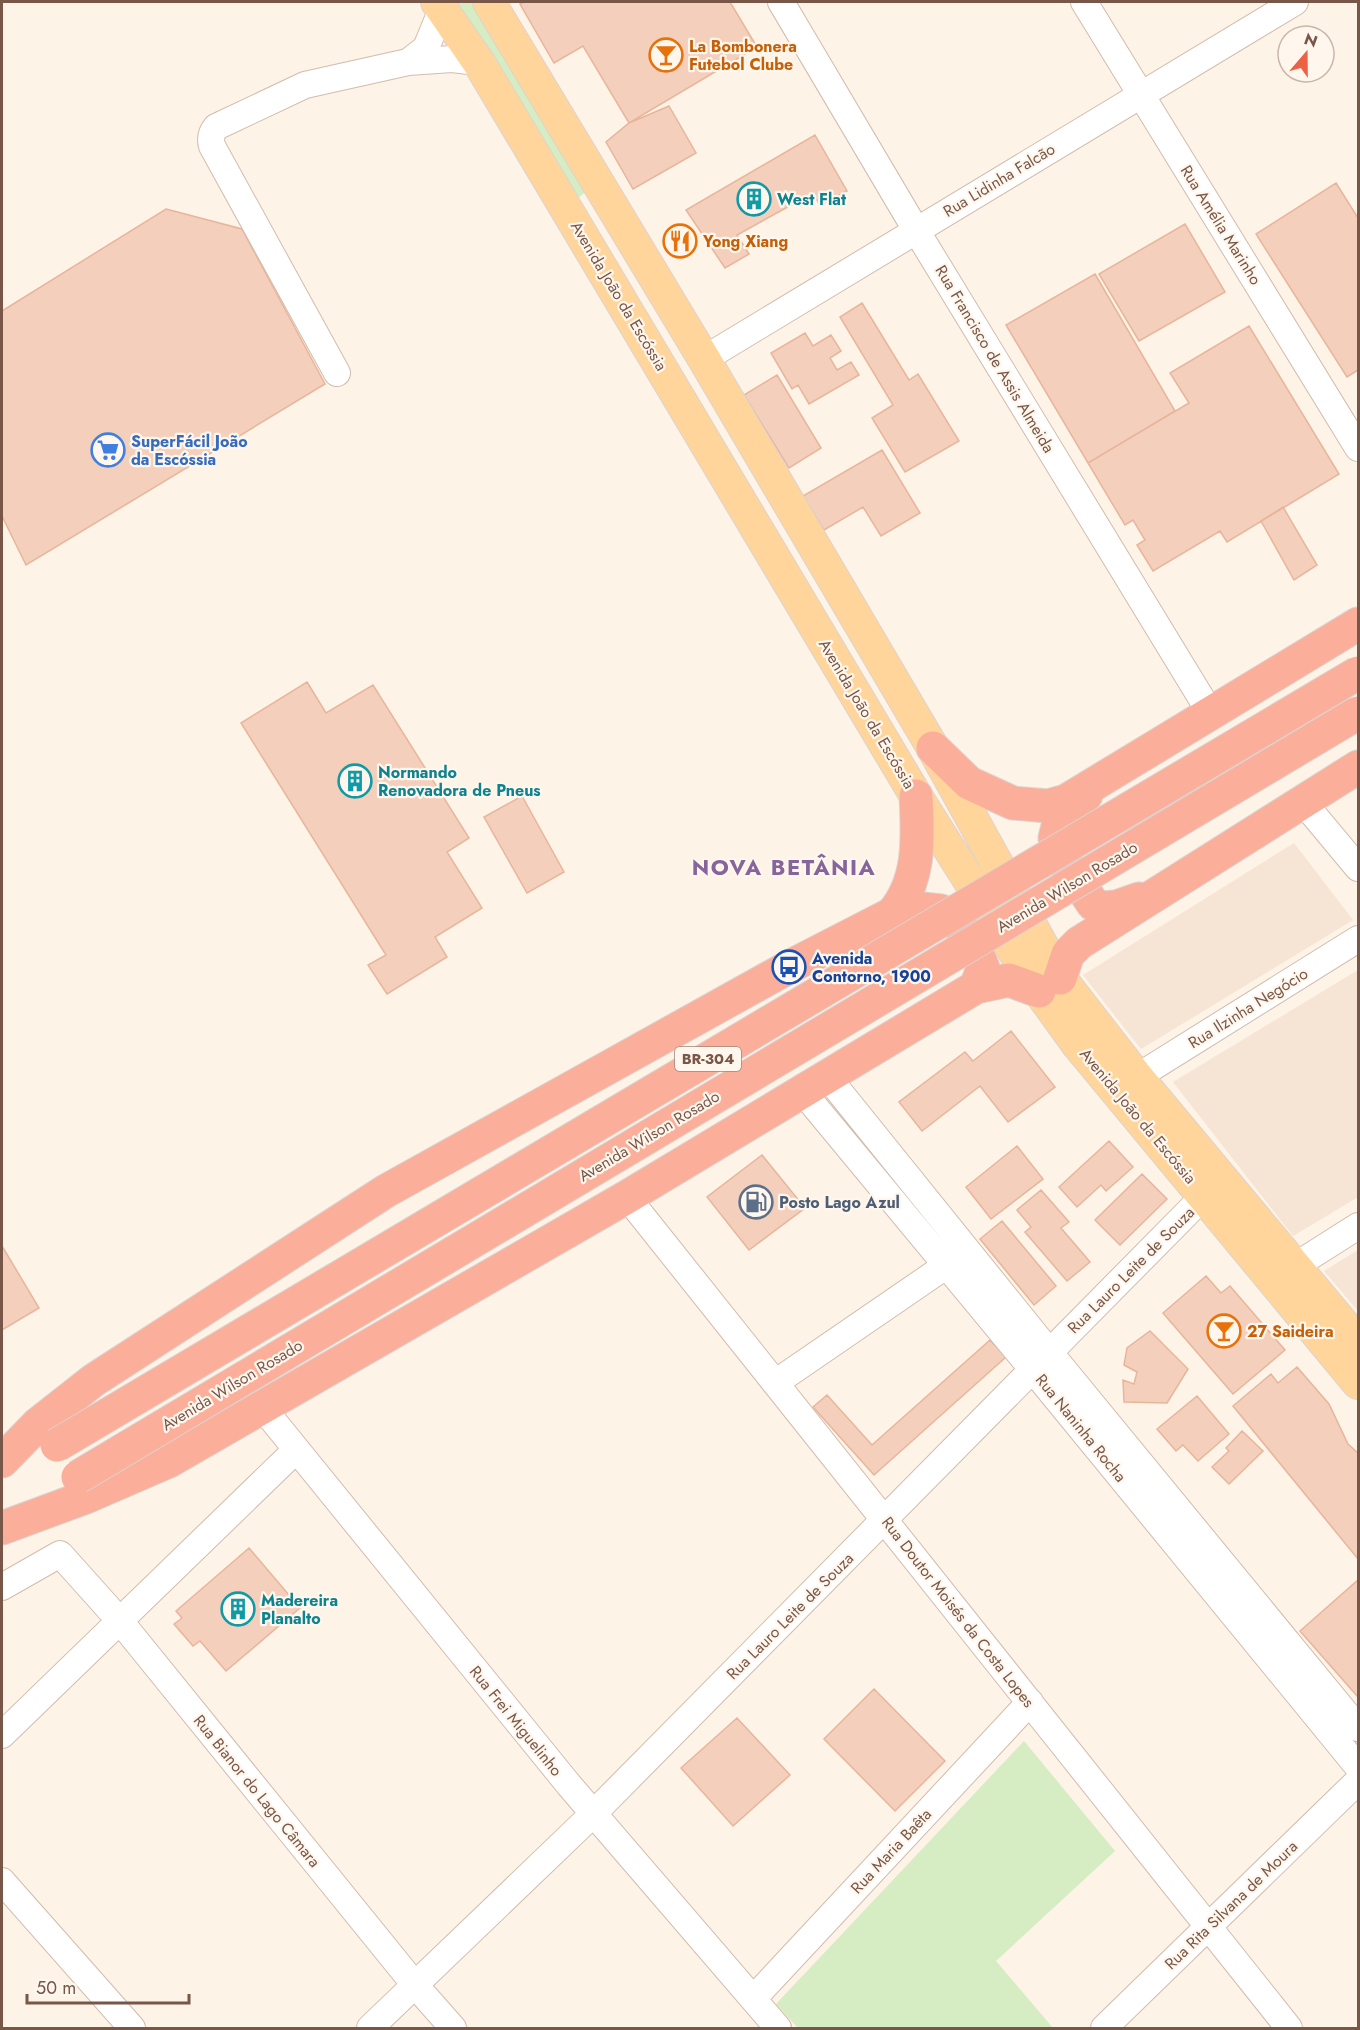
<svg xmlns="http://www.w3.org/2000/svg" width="1360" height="2030" font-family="Jost,sans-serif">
<rect width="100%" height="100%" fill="#fdf3e6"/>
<!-- residential -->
<path fill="#f6e4d4" d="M 1294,843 L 1353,920 L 1141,1049 L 1083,975 Z
M 1358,970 L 1358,1197 L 1293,1236 L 1173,1082 Z
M 1358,1250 L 1358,1311 L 1324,1271 Z"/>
<!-- green -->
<path fill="#d6ecc3" d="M 456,2 L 478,2 L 588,190 L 577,199 L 572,195 Z
M 1024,1741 L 1115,1851 L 996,1961 L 1053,2028 L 798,2028 L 776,2004 Z"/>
<!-- building -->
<path fill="#f4cfbc" stroke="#e8b59b" stroke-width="1.5" d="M 524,2 L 730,2 L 757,47 L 629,123 L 583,46 L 554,63 L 520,4 Z
M 669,106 L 696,153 L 633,189 L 606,142 L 629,123 Z
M 815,135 L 847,191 L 820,205 L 813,193 L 737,235 L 749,254 L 725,268 L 686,210 Z
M 1336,183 L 1358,218 L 1358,370 L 1347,377 L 1256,234 Z
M 166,209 L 242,229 L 325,384 L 26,565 L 2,516 L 2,311 Z
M 1185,224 L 1225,292 L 1139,341 L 1099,274 Z
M 1095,274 L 1175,411 L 1088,463 L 1006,325 Z
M 862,303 L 909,380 L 918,374 L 959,441 L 905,472 L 872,418 L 893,405 L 840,317 Z
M 1249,326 L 1339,474 L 1227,542 L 1220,531 L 1153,571 L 1137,545 L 1145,540 L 1133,520 L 1125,525 L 1088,463 L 1189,403 L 1170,373 Z
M 805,333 L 813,346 L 831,335 L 841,351 L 830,358 L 837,370 L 851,362 L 859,375 L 809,404 L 798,385 L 792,389 L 771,353 Z
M 777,375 L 821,448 L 789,468 L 744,395 Z
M 882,450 L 920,513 L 881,536 L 863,507 L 824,530 L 803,496 Z
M 1283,507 L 1317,565 L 1294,580 L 1261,521 Z
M 307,682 L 326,713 L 373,685 L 469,838 L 447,852 L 482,908 L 435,937 L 447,957 L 387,994 L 368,965 L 386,955 L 241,723 Z
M 522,796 L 564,872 L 527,893 L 484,817 Z
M 1011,1031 L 1055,1087 L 1008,1122 L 980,1086 L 922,1131 L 899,1102 L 965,1052 L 973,1061 Z
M 1109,1141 L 1133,1167 L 1106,1191 L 1101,1185 L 1077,1207 L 1059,1187 Z
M 1017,1146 L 1043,1179 L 991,1219 L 966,1187 Z
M 762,1155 L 805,1208 L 749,1250 L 707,1197 Z
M 1142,1174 L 1167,1199 L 1120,1245 L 1095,1220 Z
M 1041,1190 L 1069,1222 L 1061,1228 L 1090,1262 L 1067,1281 L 1025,1232 L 1031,1227 L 1017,1210 Z
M 1002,1221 L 1056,1286 L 1034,1305 L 980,1239 Z
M 2,1246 L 39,1308 L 2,1330 Z
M 1206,1276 L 1221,1293 L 1230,1286 L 1285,1350 L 1233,1394 L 1163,1313 Z
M 1150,1331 L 1188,1369 L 1167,1403 L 1124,1402 L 1123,1380 L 1134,1384 L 1137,1372 L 1124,1365 L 1127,1348 Z
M 990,1340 L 1006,1357 L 874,1475 L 813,1407 L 827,1395 L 872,1445 Z
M 1297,1367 L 1329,1404 L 1348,1444 L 1358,1453 L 1358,1559 L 1233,1406 L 1271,1374 L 1278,1383 Z
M 1197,1396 L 1229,1434 L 1198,1461 L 1183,1445 L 1176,1451 L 1157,1429 Z
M 1242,1431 L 1263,1451 L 1229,1484 L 1212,1467 L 1229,1451 L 1226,1448 Z
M 249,1548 L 300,1608 L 226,1671 L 200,1641 L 193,1646 L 174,1624 L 182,1618 L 176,1611 Z
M 1358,1580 L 1358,1697 L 1300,1631 Z
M 874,1689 L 945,1761 L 895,1811 L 824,1739 Z
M 737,1718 L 790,1775 L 733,1826 L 681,1768 Z"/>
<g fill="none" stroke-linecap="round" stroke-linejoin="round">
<defs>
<path id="minor" d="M 781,2 L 916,230 L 1211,714
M 1084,2 L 1358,448
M 408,62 L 426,48 L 442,9
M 704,359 L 1295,2
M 337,373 L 212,146 C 210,139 211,133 216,127 L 305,85 L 408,62 L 452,59 L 478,62
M 1303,802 L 1358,868
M 826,1075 L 1050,1353 L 1358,1728
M 1137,1077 L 1358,939
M 802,1091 L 1033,1370 L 1358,1767
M 627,1197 L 1289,2028
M 1295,1266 L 1358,1226
M 775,1383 L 947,1265
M 262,1407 L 569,1785 L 778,2028
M 2,1587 L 60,1554 L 120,1621 L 415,1985 L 453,2028
M 2,1735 L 296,1450
M 2,1881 L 132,2028
M 753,1999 L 1030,1702
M 370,2028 L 593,1814 L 1204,1196
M 1104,2028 L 1358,1781"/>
<path id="major" d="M 437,2 L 481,66 L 916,796 L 1039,991 L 1078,1045 L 1358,1383
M 489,2 L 704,359 L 933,748 L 1060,978 L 1137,1077 L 1358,1342"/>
<path id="highway" d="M 933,748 L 969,783 L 1013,803 L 1048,806 L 1066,801 L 1358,624
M 1086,795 L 1063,817 L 1058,826 L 1055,838 L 1062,858 L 1093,904 L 1103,908 L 1116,907 L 1139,899
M 892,914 C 921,881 918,837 916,796
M 1060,978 L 1068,954 L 1079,943 L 1358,767
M 2,1461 L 38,1424 L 94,1380 L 386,1191 L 789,967 L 892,914 L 914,908 L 941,911 L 953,919 L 972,940 L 983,968 L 976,987
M 2,1528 L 86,1497 L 169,1461 L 627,1197 L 976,987 L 1009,980 L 1039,991"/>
</defs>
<!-- minor casing -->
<use href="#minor" stroke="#d2bcad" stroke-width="28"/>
<!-- major casing -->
<use href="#major" stroke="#dcd3d0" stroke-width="34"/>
<!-- highway casing -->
<use href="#highway" stroke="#dcd3d0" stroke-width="35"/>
<!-- minor -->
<use href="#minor" stroke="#fff" stroke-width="26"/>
<!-- major -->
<use href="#major" stroke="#ffd59b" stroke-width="32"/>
<!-- highway -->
<use href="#highway" stroke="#fbae9a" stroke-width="33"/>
<defs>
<path id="highway-bridge" d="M 57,1445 L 1358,673
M 78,1477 L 1358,713"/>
</defs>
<!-- highway-bridge casing -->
<use href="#highway-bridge" stroke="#dcd3d0" stroke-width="35" stroke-linecap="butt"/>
<!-- highway-bridge -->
<use href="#highway-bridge" stroke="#fbae9a" stroke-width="33"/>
</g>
<!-- icons -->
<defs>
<symbol id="bar-ring" viewBox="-11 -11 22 22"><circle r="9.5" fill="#fff7ed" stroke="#e8710a" stroke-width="1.5"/><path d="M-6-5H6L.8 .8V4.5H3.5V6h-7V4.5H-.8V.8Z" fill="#e8710a"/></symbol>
<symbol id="building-ring" viewBox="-11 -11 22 22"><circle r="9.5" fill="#fff7ed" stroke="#0f9aa8" stroke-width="1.5"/><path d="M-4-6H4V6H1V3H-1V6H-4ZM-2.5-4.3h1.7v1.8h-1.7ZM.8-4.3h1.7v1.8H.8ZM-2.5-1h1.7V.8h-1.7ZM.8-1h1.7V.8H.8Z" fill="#0f9aa8"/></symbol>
<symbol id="restaurant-ring" viewBox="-11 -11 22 22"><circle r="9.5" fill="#fff7ed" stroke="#e8710a" stroke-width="1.5"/><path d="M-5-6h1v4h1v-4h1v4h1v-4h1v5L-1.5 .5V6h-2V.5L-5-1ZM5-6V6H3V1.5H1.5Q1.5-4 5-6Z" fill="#e8710a"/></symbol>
<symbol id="supermarket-ring" viewBox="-11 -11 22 22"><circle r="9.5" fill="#fff7ed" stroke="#3f7fe0" stroke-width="1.5"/><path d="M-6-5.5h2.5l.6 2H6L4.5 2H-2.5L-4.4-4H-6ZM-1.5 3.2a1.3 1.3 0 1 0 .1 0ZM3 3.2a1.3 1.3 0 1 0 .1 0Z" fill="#3f7fe0"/></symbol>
<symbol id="bus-ring" viewBox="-11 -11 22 22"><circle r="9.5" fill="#fff7ed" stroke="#1a4fb4" stroke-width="1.5"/><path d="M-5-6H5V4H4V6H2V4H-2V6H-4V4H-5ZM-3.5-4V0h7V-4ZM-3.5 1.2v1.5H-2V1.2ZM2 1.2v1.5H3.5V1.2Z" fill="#1a4fb4"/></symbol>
<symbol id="fuel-ring" viewBox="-11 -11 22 22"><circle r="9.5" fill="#fff7ed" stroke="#5c6f8a" stroke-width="1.5"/><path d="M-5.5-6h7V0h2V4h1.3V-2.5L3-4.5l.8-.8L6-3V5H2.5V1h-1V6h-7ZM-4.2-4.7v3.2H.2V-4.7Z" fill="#5c6f8a"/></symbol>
</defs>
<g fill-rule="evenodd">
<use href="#bar-ring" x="647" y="36" width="38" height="38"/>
<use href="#building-ring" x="735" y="180" width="38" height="38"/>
<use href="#restaurant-ring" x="661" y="222" width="38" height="38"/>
<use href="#supermarket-ring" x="89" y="431" width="38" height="38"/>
<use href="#building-ring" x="336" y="762" width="38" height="38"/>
<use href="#bus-ring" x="770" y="948" width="38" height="38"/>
<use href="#fuel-ring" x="737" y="1183" width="38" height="38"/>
<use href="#bar-ring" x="1205" y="1312" width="38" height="38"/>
<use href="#building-ring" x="219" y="1590" width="38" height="38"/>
</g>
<g text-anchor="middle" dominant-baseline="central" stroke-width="4.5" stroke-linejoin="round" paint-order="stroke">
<!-- shield labels -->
<rect fill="#fff7ed" stroke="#a0877a" stroke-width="1.5" x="675" y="1047" width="66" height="24" rx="4.5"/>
<g font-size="15" font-weight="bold" fill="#785749">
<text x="708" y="1059">BR-304</text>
</g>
<!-- food labels -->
<g font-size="16" font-weight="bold" fill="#c56008" stroke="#fff7ed" text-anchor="start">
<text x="689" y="46">La Bombonera<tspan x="689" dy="18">Futebol Clube</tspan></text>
<text x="703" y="241">Yong Xiang</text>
<text x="1247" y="1331">27 Saideira</text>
</g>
<!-- street labels -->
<g font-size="16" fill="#785749" stroke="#fff7ed">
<text transform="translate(999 180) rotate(-31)">Rua Lidinha Falcão</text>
<text transform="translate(1221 225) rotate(58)">Rua Amélia Marinho</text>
<text transform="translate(619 296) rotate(59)">Avenida João da Escóssia</text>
<text transform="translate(995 359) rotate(59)">Rua Francisco de Assis Almeida</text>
<text transform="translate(867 714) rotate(59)">Avenida João da Escóssia</text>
<text transform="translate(1067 887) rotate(-31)">Avenida Wilson Rosado</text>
<text transform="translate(1248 1008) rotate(-32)">Rua Ilzinha Negócio</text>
<text transform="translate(1138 1116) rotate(50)">Avenida João da Escóssia</text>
<text transform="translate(649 1136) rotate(-31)">Avenida Wilson Rosado</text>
<text transform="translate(1131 1270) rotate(-45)">Rua Lauro Leite de Souza</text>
<text transform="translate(232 1385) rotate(-31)">Avenida Wilson Rosado</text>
<text transform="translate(1081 1428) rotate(51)">Rua Naninha Rocha</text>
<text transform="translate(958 1612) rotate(52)">Rua Doutor Moisés da Costa Lopes</text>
<text transform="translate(790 1616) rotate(-45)">Rua Lauro Leite de Souza</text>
<text transform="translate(516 1721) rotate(51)">Rua Frei Miguelinho</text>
<text transform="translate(257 1791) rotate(51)">Rua Bianor do Lago Câmara</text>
<text transform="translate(891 1851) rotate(-47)">Rua Maria Baêta</text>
<text transform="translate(1231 1905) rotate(-44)">Rua Rita Silvana de Moura</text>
</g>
<!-- culture labels -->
<g font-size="16" font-weight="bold" fill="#0d838f" stroke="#fff7ed" text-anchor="start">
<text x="777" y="199">West Flat</text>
<text x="378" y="772">Normando<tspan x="378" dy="18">Renovadora de Pneus</tspan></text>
<text x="261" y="1600">Madereira<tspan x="261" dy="18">Planalto</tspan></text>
</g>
<!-- shop labels -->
<g font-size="16" font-weight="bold" fill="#366cbe" stroke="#fff7ed" text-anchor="start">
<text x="131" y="441">SuperFácil João<tspan x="131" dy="18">da Escóssia</tspan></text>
</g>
<!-- transit labels -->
<g font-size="16" font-weight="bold" fill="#164399" stroke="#fff7ed" text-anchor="start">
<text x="812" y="958">Avenida<tspan x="812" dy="18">Contorno, 1900</tspan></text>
</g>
<!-- service labels -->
<g font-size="16" font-weight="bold" fill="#4e5e75" stroke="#fff7ed" text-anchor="start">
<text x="779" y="1202">Posto Lago Azul</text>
</g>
<!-- district labels -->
<g font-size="22" font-weight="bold" letter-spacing="1.5" fill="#86649c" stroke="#fff7ed">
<text x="784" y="867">NOVA BETÂNIA</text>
</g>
</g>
<!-- border -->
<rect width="1360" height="2030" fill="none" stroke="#785749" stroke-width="6"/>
<!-- north arrow -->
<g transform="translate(1306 54) rotate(20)"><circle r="28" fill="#fff7ed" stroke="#c9b7ab" stroke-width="1.5"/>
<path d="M0-4.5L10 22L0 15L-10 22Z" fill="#ed6245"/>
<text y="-9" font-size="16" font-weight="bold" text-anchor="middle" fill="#785749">N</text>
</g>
<!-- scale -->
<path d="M27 1994v9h162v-9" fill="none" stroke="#785749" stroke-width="3"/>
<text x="36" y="1994" font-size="18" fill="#785749" stroke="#fff7ed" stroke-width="4.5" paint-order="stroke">50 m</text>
</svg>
